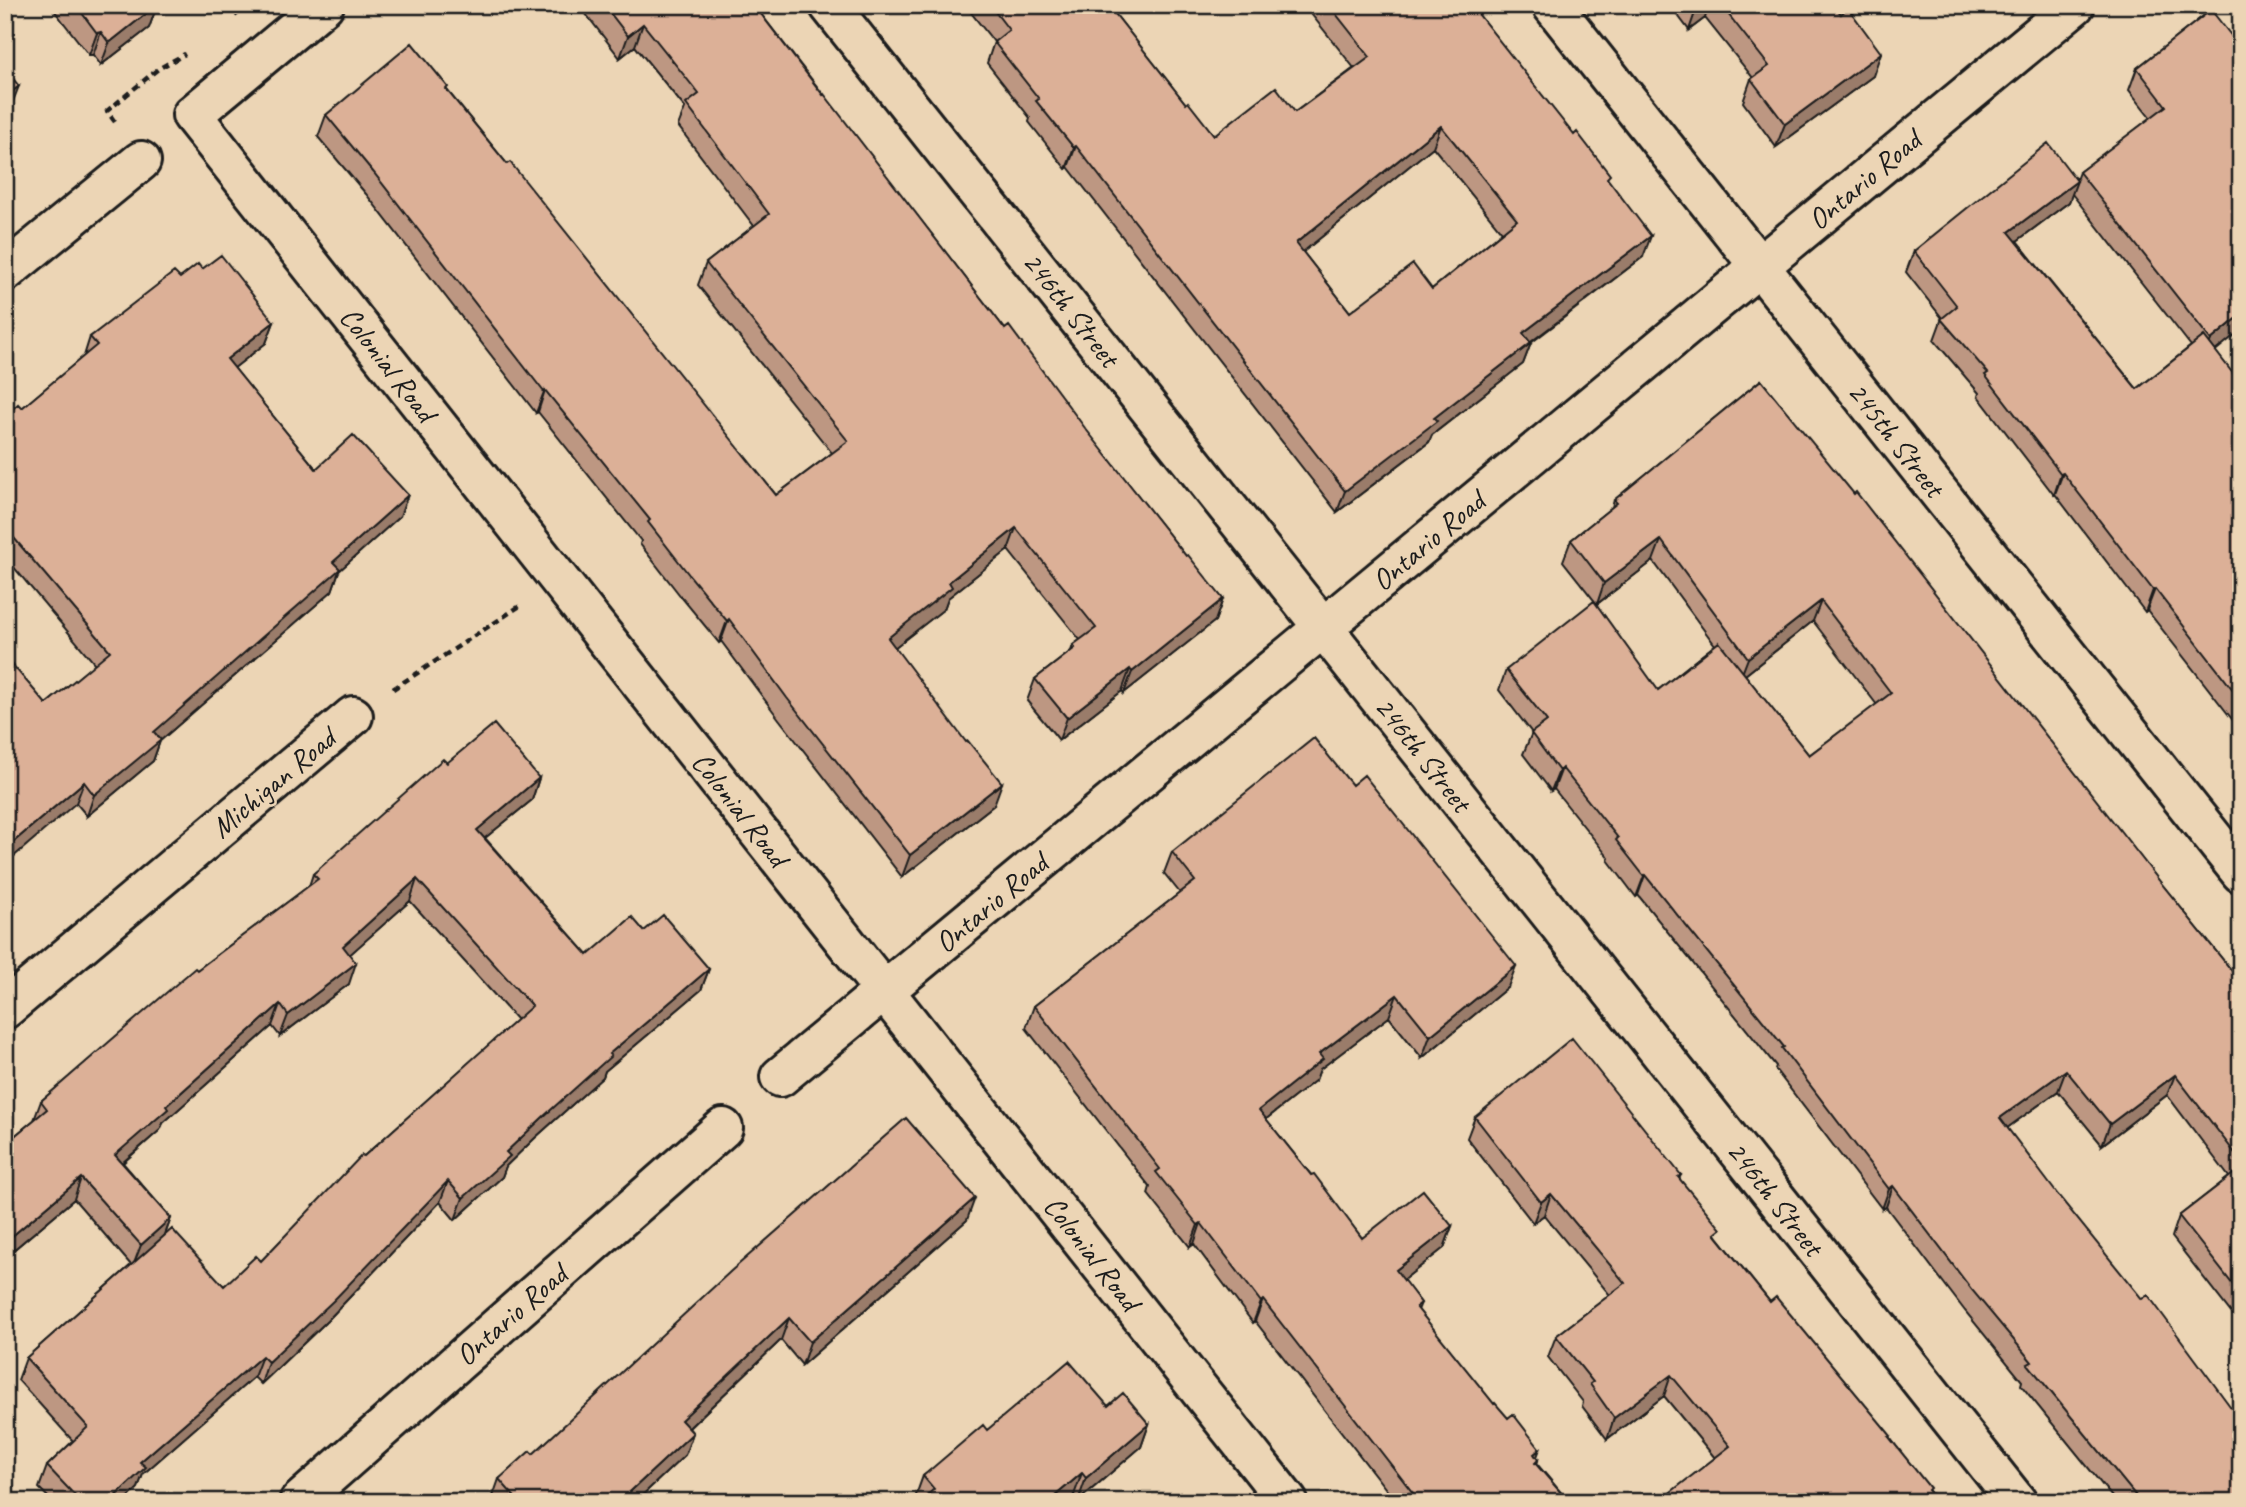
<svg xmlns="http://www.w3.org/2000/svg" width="2246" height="1507" font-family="Caveat,sans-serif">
<rect width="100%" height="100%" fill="#ecd5b5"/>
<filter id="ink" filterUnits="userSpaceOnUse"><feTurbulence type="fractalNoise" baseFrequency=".0143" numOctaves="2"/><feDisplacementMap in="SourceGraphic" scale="14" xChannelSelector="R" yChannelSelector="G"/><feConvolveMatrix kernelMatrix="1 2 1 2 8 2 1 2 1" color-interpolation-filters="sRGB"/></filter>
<g filter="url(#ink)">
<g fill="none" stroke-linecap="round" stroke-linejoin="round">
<defs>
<path id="street" d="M 324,5 L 192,115 L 1288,1502
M 829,5 L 2017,1502
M 1552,5 L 2241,873
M 5,272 L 141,161
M 5,1009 L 353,716
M 780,1077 L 2075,5
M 299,1502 L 723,1128"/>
</defs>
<!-- street casing -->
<use href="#street" stroke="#1c1c1c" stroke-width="44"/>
<!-- path -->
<path stroke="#1c1c1c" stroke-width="4.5" stroke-dasharray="7 5" stroke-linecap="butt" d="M 229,5 L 238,16
M 115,122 L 107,111 L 158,69 L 185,54
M 393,689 L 520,606"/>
<!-- street -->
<use href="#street" stroke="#ecd5b5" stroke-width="38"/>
</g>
<!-- wall -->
<path fill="#bd9782" stroke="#1c1c1c" stroke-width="2" fill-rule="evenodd" d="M 50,5 L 157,5 L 149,28 L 101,65 L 93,55 L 89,55 Z
M 579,5 L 754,5 L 1005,329 L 1186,556 L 1223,599 L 1215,621 L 1124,693 L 1122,691 L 1059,740 L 1027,701 L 1035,679 L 1071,651 L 1073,645 L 1080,640 L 1008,550 L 948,598 L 944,609 L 895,647 L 994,805 L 902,877 L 779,719 L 721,641 L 719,643 L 682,598 L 640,544 L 641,541 L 538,412 L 536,413 L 366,194 L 318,137 L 326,115 L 447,90 L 776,495 L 832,453 L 698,285 L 706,263 L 754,226 L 678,126 L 685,108 L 635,46 L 620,58 Z
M 965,5 L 1108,5 L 1186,104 L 1214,135 L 1295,112 L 1354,68 L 1304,5 L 1471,5 L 1608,180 L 1643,257 L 1531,343 L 1523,364 L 1432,435 L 1429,442 L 1337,512 L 1068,167 L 1066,169 L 1029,122 L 1030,118 L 987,63 L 994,42 ZM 1433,147 L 1502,232 L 1432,289 L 1350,312 L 1303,252 Z
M 1670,5 L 1834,5 L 1873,76 L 1776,147 L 1743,102 L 1751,79 L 1753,78 L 1705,18 L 1689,30 Z
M 2211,10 L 2215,351 L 2241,384 L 2241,726 L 2239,728 L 2147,610 L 2145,612 L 2055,494 L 2054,495 L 1978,396 L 1979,393 L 1934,340 L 1942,318 L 1906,272 L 1914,251 L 2076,180 L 2079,172 L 2151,118 L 2129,90 L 2137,68 ZM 2072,194 L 2191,346 L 2137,389 L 2017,241 L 2069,202 Z
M 202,269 L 274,322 L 266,343 L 234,368 L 316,469 L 400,516 L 339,571 L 332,591 L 160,741 L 153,761 L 87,816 L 76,803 L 46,704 L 95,664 L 7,559 L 5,560 L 5,416 L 22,408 L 84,356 L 90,337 L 180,278 Z
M 1761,380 L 2161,883 L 2241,982 L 2241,1315 L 2236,1319 L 2172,1237 L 2179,1216 L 2229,1177 L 2167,1095 L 2102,1145 L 2058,1091 L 2007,1128 L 2241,1502 L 2116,1502 L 2021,1385 L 2022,1381 L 1965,1311 L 1886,1207 L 1882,1209 L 1775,1069 L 1776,1066 L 1638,895 L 1636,897 L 1608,860 L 1609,858 L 1554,789 L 1551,791 L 1523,754 L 1532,733 L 1499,690 L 1506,670 L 1658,690 L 1715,645 L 1653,561 L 1597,604 L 1563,561 L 1571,540 L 1612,507 L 1614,500 ZM 1813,621 L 1877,705 L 1809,755 L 1745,675 Z
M 447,763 L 539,778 L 532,800 L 485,838 L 588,955 L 644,931 L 709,969 L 701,990 L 605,1071 L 603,1077 L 535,1138 L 506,1166 L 502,1177 L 455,1220 L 440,1202 L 327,1321 L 261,1384 L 254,1377 L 143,1474 L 138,1488 L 124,1502 L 53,1502 L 39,1488 L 47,1466 L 73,1441 L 18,1380 L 26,1358 L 131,1265 L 74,1199 L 5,1257 L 5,1144 L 34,1120 L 41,1101 L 197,970 L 309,886 L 313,874 ZM 410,901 L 517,1020 L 364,1156 L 261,1261 L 224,1286 L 165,1235 L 171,1218 L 123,1163 L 160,1130 L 163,1123 L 272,1026 L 280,1036 L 349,984 L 350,954 Z
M 1172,852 L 1508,987 L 1422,1058 L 1389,1017 L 1320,1069 L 1316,1080 L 1266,1119 L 1362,1238 L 1452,1226 L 1444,1248 L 1403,1280 L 1421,1303 L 1418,1310 L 1538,1460 L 1537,1464 L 1569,1502 L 1396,1502 L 1255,1321 L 1253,1323 L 1194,1244 L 1190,1247 L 1148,1194 L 1150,1187 L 1026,1028 L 1034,1006 L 1180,893 L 1164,873 Z
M 1475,1117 L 1681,1175 L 1679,1179 L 1718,1237 L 1770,1302 L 1890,1438 L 1929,1491 L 1715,1458 L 1664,1396 L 1607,1439 L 1582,1406 L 1583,1402 L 1548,1357 L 1556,1336 L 1610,1295 L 1544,1215 L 1533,1223 L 1467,1138 Z
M 967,1220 L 802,1365 L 781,1340 L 689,1428 L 693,1433 L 685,1455 L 635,1502 L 491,1502 L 499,1479 L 533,1454 Z
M 1149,1424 L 1141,1447 L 1078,1501 L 1074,1495 L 1066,1502 L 918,1502 L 915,1498 L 923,1476 L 987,1430 Z"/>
<!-- shaded-wall -->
<path fill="#9a7b6a" stroke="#1c1c1c" stroke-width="2" d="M 157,5 L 149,28 L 101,65 L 109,43 Z
M 1700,5 L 1709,5 L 1705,18 L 1689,30 L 1697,7 Z
M 643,24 L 635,46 L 620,58 L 628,36 Z
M 101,32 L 93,55 L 89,55 L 97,33 Z
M 1881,53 L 1873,76 L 1776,147 L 1785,124 Z
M 19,86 L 10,109 L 5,113 L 5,97 Z
M 1441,126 L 1433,147 L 1288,264 L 1296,243 Z
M 1076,146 L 1068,167 L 1066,169 L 1074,148 Z
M 2077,181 L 2069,202 L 2001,253 L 2009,232 Z
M 1651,236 L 1643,257 L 1515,354 L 1523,333 Z
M 2241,315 L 2241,330 L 2203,361 L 2211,340 Z
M 274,322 L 266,343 L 219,380 L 227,359 Z
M 1531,343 L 1523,364 L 1432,435 L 1429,442 L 1337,512 L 1345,491 L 1434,418 Z
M 545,390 L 538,412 L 536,413 L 544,392 Z
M 2063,473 L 2055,494 L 2054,495 L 2061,474 Z
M 408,495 L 400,516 L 339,571 L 332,591 L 160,741 L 153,761 L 87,816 L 94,795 L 154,732 L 333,562 Z
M 1016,528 L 1008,550 L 948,598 L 944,609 L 880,659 L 888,638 L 949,582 Z
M 14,538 L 7,559 L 5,560 L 5,546 Z
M 1661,540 L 1653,561 L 1597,604 L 1604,583 Z
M 2155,589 L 2147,610 L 2145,612 L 2153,590 Z
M 1223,599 L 1215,621 L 1124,693 L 1132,672 Z
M 1821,601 L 1813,621 L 1740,679 L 1748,658 Z
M 729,619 L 721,641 L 719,643 L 727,621 Z
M 1130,669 L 1122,691 L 1059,740 L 1067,718 Z
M 1562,768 L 1554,789 L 1551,791 L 1559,771 Z
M 539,778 L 532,800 L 469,851 L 477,830 Z
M 84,782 L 76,803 L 5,864 L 5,849 Z
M 1002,783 L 994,805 L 902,877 L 910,855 Z
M 1645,875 L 1638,895 L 1636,897 L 1644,876 Z
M 417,879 L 410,901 L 336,967 L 343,946 Z
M 356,963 L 349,984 L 280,1036 L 288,1015 Z
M 1516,966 L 1508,987 L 1422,1058 L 1430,1036 Z
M 709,969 L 701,990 L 605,1071 L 603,1077 L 535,1138 L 506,1166 L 502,1177 L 455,1220 L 463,1198 L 506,1152 L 609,1054 Z
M 1397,995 L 1389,1017 L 1320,1069 L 1316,1080 L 1251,1131 L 1259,1110 L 1319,1054 Z
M 280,1004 L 272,1026 L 163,1123 L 160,1130 L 107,1176 L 115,1155 L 166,1106 Z
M 2066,1070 L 2058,1091 L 1992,1139 L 2000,1118 Z
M 2175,1075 L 2167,1095 L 2102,1145 L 2110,1124 Z
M 81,1178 L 74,1199 L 5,1257 L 5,1242 Z
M 448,1181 L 440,1202 L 327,1321 L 261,1384 L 268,1362 Z
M 1893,1186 L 1886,1207 L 1882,1209 L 1889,1189 Z
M 1551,1194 L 1544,1215 L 1533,1223 L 1541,1202 Z
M 975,1198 L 967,1220 L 802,1365 L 810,1342 Z
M 171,1218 L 163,1240 L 133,1266 L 141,1245 Z
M 1201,1223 L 1194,1244 L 1190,1247 L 1198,1225 Z
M 1452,1226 L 1444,1248 L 1388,1292 L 1396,1270 Z
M 1263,1300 L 1255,1321 L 1253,1323 L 1261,1302 Z
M 2241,1306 L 2241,1315 L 2236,1319 Z
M 789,1318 L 781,1340 L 673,1443 L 681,1420 Z
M 262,1356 L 254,1377 L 143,1474 L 138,1488 L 124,1502 L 109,1502 L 140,1462 Z
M 1671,1375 L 1664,1396 L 1607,1439 L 1614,1418 Z
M 1149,1424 L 1141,1447 L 1078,1501 L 1086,1478 Z
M 693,1433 L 685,1455 L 635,1502 L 619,1502 Z
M 1540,1449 L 1535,1462 L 1538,1460 L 1531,1481 L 1534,1454 Z
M 1082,1473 L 1074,1495 L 1066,1502 L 1048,1502 Z"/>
<!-- building -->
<path fill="#dcb097" stroke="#1c1c1c" stroke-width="2" fill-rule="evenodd" d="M 76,5 L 157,5 L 109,43 L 101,32 L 97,33 Z
M 604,5 L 754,5 L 823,95 L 824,94 L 1005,329 L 1009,326 L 1085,428 L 1186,556 L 1188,555 L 1223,599 L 1132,672 L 1130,669 L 1067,718 L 1035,679 L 1075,648 L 1073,645 L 1096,628 L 1016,528 L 949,582 L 952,587 L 888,638 L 966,742 L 968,741 L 1002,783 L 910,855 L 787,698 L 729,619 L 727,621 L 690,576 L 648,522 L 650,520 L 545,390 L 544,392 L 374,173 L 326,115 L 412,43 L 448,87 L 446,89 L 507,164 L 510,162 L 776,495 L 848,441 L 706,263 L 769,214 L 686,104 L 699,94 L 643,24 L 628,36 Z
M 990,5 L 1108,5 L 1186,104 L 1188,102 L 1214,135 L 1276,87 L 1295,112 L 1370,57 L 1329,5 L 1471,5 L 1574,135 L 1577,132 L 1610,175 L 1607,178 L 1651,236 L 1523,333 L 1531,343 L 1434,418 L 1437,421 L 1345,491 L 1076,146 L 1074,148 L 1036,101 L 1039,99 L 994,42 L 1009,30 ZM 1441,126 L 1517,220 L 1432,289 L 1413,264 L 1350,312 L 1296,243 Z
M 1721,5 L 1834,5 L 1841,14 L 1848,8 L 1881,53 L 1785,124 L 1751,79 L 1769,66 Z
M 2211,10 L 2241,48 L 2241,315 L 2211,340 L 2079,172 L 2166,106 L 2137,68 Z
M 5,69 L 19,86 L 5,97 Z
M 2048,143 L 2077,181 L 2009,232 L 2137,389 L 2204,336 L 2241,384 L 2241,700 L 2155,589 L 2153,590 L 2063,473 L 2061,474 L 1985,375 L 1988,373 L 1941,319 L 1957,306 L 1914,251 Z
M 221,255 L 274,322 L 227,359 L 316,469 L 353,435 L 408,495 L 333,562 L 340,569 L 154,732 L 161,740 L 94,795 L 84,782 L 5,849 L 5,656 L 46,704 L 110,651 L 14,538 L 5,546 L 5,416 L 18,404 L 22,408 L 97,345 L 90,337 L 174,272 L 180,278 L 198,264 L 202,269 Z
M 1761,380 L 1854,494 L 1856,492 L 2161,883 L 2241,982 L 2241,1161 L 2175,1075 L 2110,1124 L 2066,1070 L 2000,1118 L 2058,1195 L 2142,1299 L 2148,1295 L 2241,1421 L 2241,1502 L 2143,1502 L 2142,1500 L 2140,1501 L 2028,1364 L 2032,1362 L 1972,1290 L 1893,1186 L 1889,1189 L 1782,1048 L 1784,1047 L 1645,875 L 1644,876 L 1616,840 L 1618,838 L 1562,768 L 1559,771 L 1531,733 L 1547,721 L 1506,670 L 1594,601 L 1658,690 L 1719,642 L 1809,755 L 1891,693 L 1821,601 L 1748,658 L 1661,540 L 1604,583 L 1571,540 L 1617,503 L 1614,500 Z
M 494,724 L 539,778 L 477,830 L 588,955 L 632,917 L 644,931 L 663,915 L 709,969 L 609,1054 L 611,1056 L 543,1117 L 506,1152 L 510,1156 L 463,1198 L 448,1181 L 334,1300 L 268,1362 L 262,1356 L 140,1462 L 146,1467 L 109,1502 L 81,1502 L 47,1466 L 88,1427 L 26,1358 L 172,1229 L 224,1286 L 256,1256 L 261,1261 L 362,1155 L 364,1156 L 532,1006 L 417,879 L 343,946 L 356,963 L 288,1015 L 280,1004 L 166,1106 L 168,1109 L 115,1155 L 171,1218 L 141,1245 L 81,1178 L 5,1242 L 5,1144 L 47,1109 L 41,1101 L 109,1042 L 195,968 L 197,970 L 318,879 L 313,874 L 443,759 L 447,763 Z
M 1314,738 L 1352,785 L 1364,775 L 1516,966 L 1430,1036 L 1397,995 L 1319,1054 L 1323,1059 L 1259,1110 L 1311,1175 L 1314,1174 L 1362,1238 L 1423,1190 L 1452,1226 L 1396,1270 L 1421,1303 L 1416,1307 L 1494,1404 L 1495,1403 L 1508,1418 L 1513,1414 L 1540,1449 L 1534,1454 L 1538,1460 L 1535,1463 L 1569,1502 L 1420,1502 L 1263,1300 L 1261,1302 L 1201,1223 L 1198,1225 L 1156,1172 L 1160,1169 L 1034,1006 L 1195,881 L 1172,852 Z
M 1572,1038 L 1681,1175 L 1678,1177 L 1721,1229 L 1715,1234 L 1770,1302 L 1776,1297 L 1891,1436 L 1889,1437 L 1930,1488 L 1928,1490 L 1938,1502 L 1658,1502 L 1730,1446 L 1671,1375 L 1614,1418 L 1590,1384 L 1593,1382 L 1556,1336 L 1625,1283 L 1551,1194 L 1541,1202 L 1475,1117 Z
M 906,1118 L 975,1198 L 810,1342 L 789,1318 L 681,1420 L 693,1433 L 619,1502 L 519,1502 L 499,1479 L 530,1451 L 533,1454 L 731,1271 Z
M 2241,1168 L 2241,1295 L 2179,1216 Z
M 1069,1361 L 1108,1406 L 1123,1393 L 1149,1424 L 1086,1478 L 1082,1473 L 1048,1502 L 920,1502 L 934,1489 L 923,1476 L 983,1425 L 987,1430 Z"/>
</g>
<g text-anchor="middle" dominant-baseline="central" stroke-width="5" stroke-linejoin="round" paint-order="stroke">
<!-- street labels -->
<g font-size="30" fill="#1c1c1c" stroke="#ecd5b5">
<text transform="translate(1864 180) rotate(-40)">Ontario Road</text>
<text transform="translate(1071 309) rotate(52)">246th Street</text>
<text transform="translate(388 364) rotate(52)">Colonial Road</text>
<text transform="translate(1896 439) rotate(52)">245th Street</text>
<text transform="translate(1428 541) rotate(-40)">Ontario Road</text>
<text transform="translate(1423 754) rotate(52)">246th Street</text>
<text transform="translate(273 783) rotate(-40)">Michigan Road</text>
<text transform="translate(740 809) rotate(52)">Colonial Road</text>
<text transform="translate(991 903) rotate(-40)">Ontario Road</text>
<text transform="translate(1775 1198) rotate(52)">246th Street</text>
<text transform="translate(1092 1253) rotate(52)">Colonial Road</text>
<text transform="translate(511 1315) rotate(-41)">Ontario Road</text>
</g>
</g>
<!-- margin -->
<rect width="2246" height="1507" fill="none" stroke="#ecd5b5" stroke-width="28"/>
<rect x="14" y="14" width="2218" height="1479" fill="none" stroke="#1c1c1c" stroke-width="2.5" filter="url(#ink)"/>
</svg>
